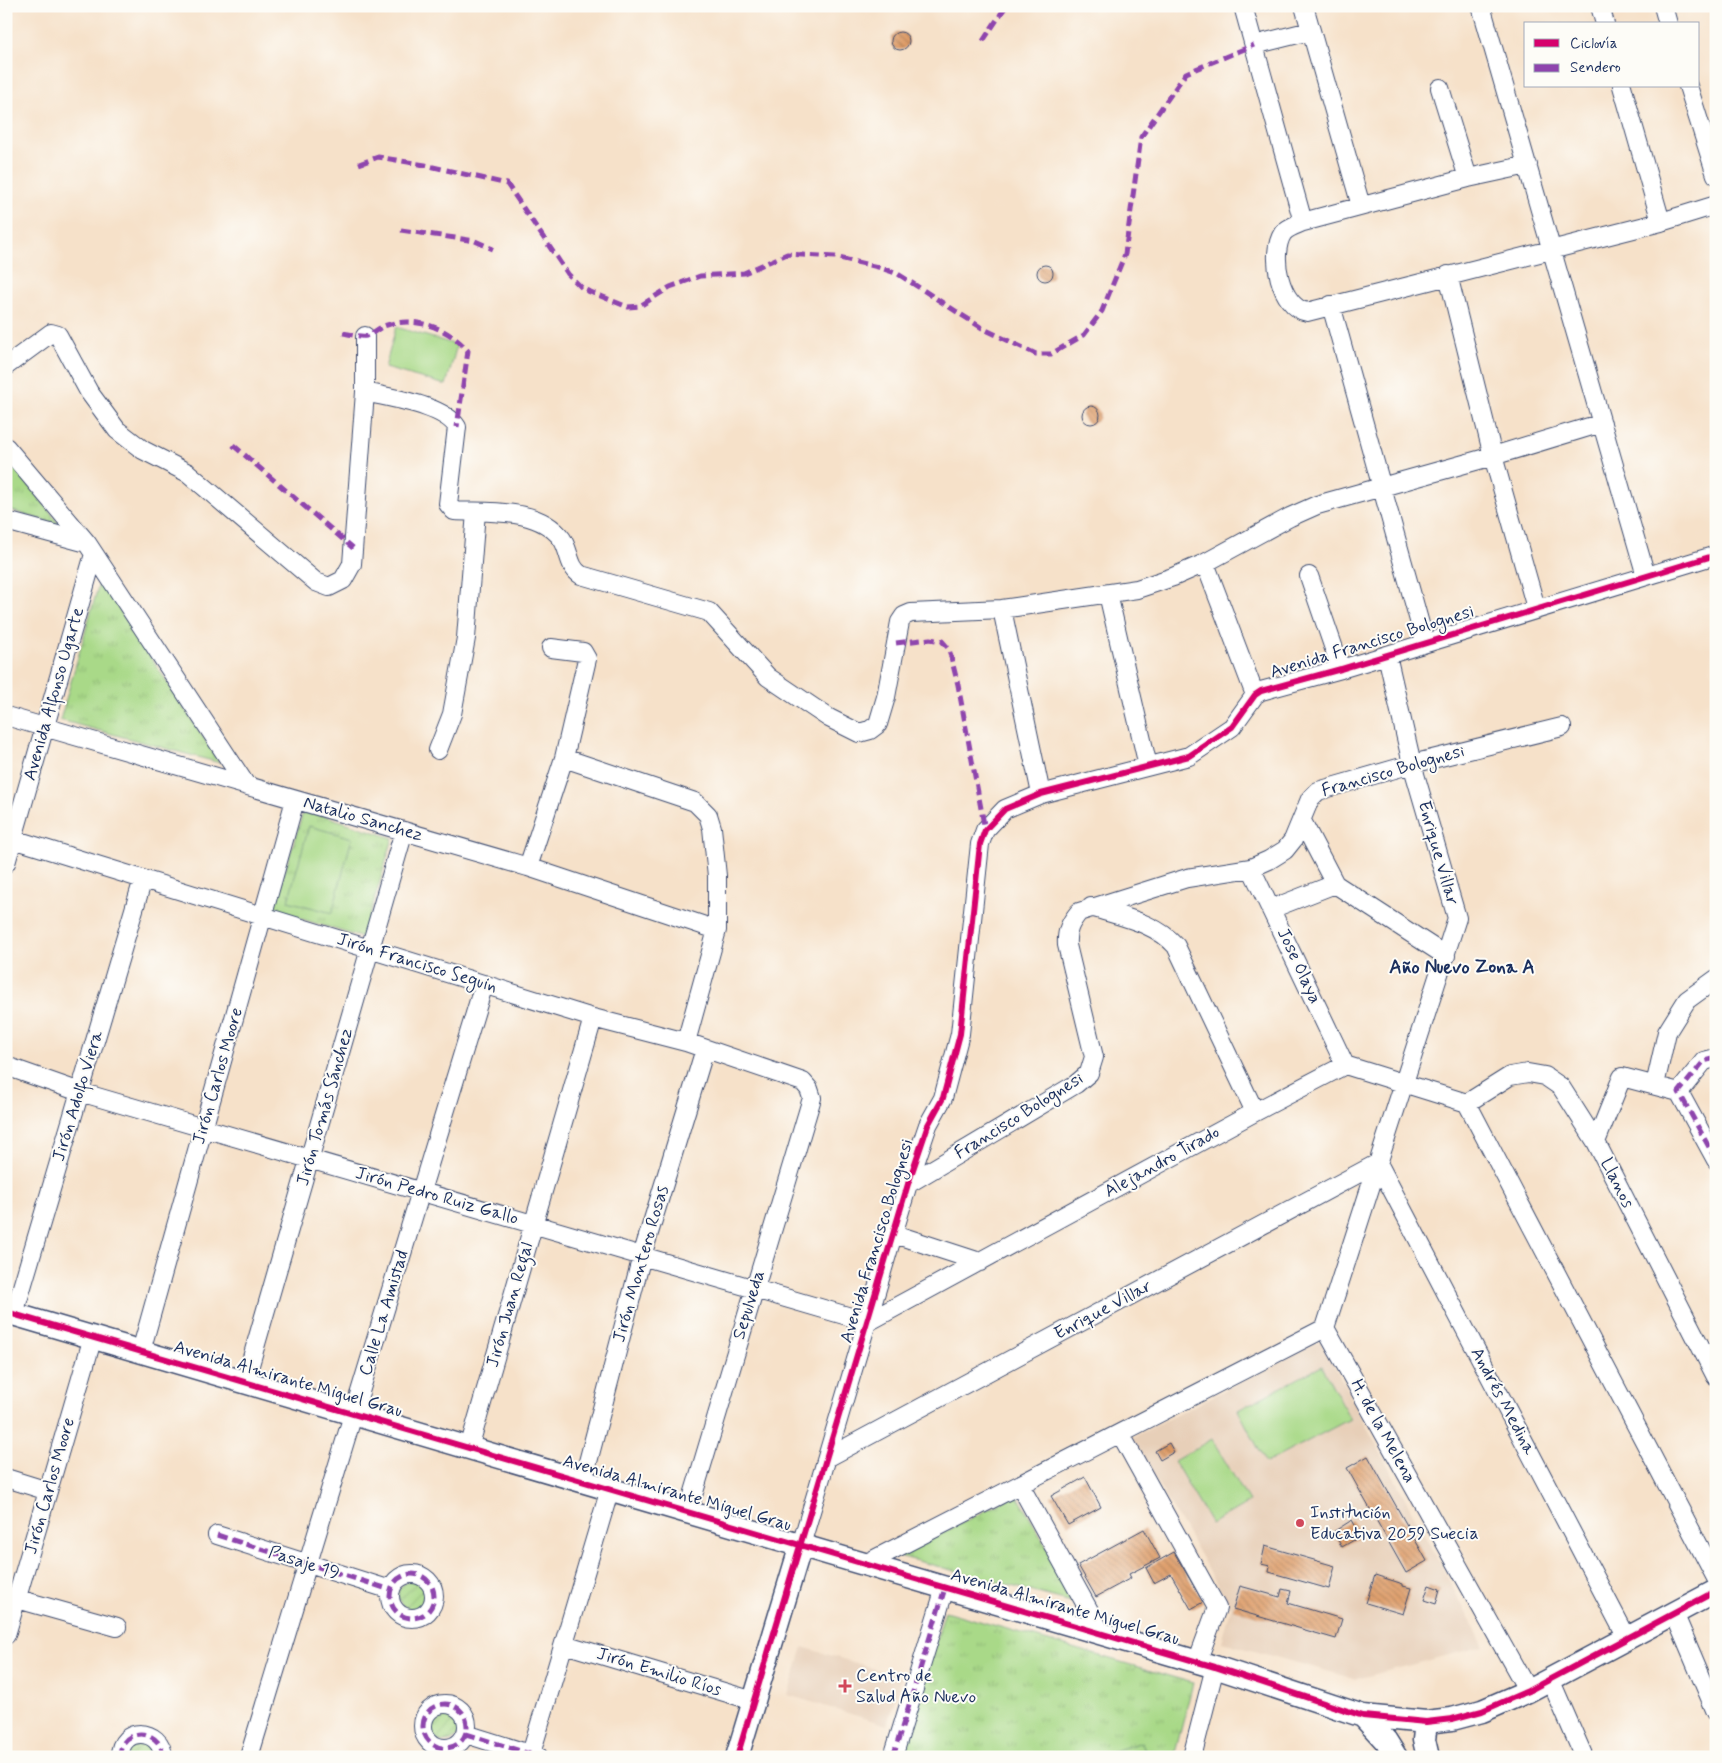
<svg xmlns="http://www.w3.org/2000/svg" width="1722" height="1763" font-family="Mynerve,sans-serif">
<defs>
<pattern id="park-tufts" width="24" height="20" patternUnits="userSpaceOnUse" patternTransform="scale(1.25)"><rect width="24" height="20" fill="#a9d988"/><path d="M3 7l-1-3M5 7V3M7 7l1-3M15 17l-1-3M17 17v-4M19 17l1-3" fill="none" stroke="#91bb78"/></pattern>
<pattern id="garden-furrows" width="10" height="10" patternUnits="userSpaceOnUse" patternTransform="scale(1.25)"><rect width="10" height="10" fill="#a9d988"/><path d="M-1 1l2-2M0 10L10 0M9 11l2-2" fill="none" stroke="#91bb78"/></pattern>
<pattern id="building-back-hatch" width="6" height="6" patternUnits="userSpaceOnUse" patternTransform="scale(1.25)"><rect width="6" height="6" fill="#dd9963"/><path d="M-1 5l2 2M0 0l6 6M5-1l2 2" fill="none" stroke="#b27d55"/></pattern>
</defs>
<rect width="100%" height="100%" fill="#fdfcf7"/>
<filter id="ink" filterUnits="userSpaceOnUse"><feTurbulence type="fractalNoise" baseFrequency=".02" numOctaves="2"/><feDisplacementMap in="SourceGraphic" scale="10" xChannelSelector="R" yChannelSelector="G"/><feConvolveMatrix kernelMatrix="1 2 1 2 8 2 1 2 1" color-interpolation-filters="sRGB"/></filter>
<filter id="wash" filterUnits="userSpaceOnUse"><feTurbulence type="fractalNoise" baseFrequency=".0096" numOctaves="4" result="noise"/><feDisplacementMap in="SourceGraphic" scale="20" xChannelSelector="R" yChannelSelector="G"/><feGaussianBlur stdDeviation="1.12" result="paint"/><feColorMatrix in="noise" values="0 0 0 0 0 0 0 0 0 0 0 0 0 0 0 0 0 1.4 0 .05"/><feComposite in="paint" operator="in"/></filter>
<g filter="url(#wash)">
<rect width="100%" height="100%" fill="#f6e1c9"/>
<!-- built -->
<path fill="#e7cfb8" d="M 1321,1341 L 1484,1646 L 1356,1679 L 1222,1642 L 1231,1608 L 1131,1438 Z
M 803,1647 L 902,1677 L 887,1725 L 788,1695 Z"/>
<!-- park -->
<path fill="url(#park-tufts)" stroke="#628473" d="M 6,455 L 60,525 L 6,509 Z
M 100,580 L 220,763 L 60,720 Z
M 304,809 L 393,838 L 363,938 L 273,910 Z
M 1017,1494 L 1079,1604 L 899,1556 Z
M 945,1611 L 1193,1683 L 1174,1757 L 901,1757 Z"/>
<!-- garden -->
<path fill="url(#garden-furrows)" stroke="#628473" d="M398 1595a14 14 0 1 1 28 0a14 14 0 1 1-28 0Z
M429 1726a16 16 0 1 1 32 0a16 16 0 1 1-32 0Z
M 146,1740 L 157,1757 L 127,1757 L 131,1743 Z"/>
<!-- pitch -->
<path fill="#a9d988" stroke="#628473" d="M 396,327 L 457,345 L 446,385 L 385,368 Z
M 309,826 L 352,838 L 332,913 L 288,901 Z
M 1322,1366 L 1350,1419 L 1266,1463 L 1238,1410 Z
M 1212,1439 L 1249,1502 L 1211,1524 L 1174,1461 Z
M 1142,1742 L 1147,1757 L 1112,1757 L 1111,1752 Z"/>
<g id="blocks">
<!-- building -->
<path fill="url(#building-back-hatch)" d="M891 41a9 9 0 1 1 18 0a9 9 0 1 1-18 0Z
M1037 273a8 8 0 1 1 16 0a8 8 0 1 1-16 0Z
M1082 415a9 9 0 1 1 18 0a9 9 0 1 1-18 0Z
M 1169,1443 L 1174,1452 L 1160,1460 L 1155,1451 Z
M 1368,1456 L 1427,1561 L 1406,1573 L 1347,1468 Z
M 1085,1477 L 1101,1507 L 1068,1525 L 1051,1496 Z
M 1352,1520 L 1361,1536 L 1342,1547 L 1333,1532 Z
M 1144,1529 L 1160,1558 L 1129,1574 L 1131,1578 L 1096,1597 L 1078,1565 Z
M 1265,1546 L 1335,1566 L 1329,1589 L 1269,1572 L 1270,1566 L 1261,1564 Z
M 1174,1552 L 1203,1602 L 1191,1609 L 1171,1574 L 1154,1583 L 1146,1568 Z
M 1375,1575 L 1403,1584 L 1403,1586 L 1411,1588 L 1403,1614 L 1366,1603 Z
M 1429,1585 L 1440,1589 L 1436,1604 L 1424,1600 Z
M 1240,1586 L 1280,1597 L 1282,1589 L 1291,1591 L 1288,1603 L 1342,1619 L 1336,1639 L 1233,1609 Z"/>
</g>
</g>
<g filter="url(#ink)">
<use href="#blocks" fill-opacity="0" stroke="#3c4a6e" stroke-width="1"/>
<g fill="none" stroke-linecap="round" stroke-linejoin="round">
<defs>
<path id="minor" d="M 1243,6 L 1303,222
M 1304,6 L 1361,206
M 1481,6 L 1646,576
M 1600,6 L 1605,24
M 1663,6 L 1668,24
M 1254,45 L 1310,31
M 1622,86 L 1661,222
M 1688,86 L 1716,175
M 1440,88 L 1468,178
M 1528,165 L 1468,178 L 1303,222 C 1296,225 1288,227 1283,233 C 1269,254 1280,307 1307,312 L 1661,222 L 1716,205
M 1448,275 L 1493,456 L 1536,608
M 1331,305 L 1425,642
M 6,366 L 51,333 L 58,335 L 89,392 L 117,430 L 143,450 L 188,473 L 316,582 L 329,587 L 343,580 L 352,564 L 365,392 L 365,336
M 365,392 C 389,398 444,405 457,427 L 448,504 L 454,511 C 490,513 538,507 562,539 C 570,551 568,567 581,575 L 709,612 L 768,677 L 829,718 L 859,733 L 870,730 L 878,724 L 886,697 L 900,622 L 904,616 L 911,613 L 1002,609 L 1137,589 L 1173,577 L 1205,563 L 1290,517 L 1317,505 L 1493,456 L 1602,423
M 6,447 L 87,543 L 246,785
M 6,521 L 87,543
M 1205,563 L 1255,695
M 1309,576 L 1341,669
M 1108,594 L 1148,766
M 1002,609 L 1041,794
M 6,716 L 528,867 L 717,930
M 438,750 L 452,714 L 466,638 L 476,512
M 564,758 L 695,802 L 708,815 L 712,828 L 717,876 L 717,930 L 686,1042
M 1302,821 L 1335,884 L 1446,956
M 13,839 L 593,1018 L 686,1042 L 803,1082 L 809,1089 L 812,1098 L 688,1512
M 6,863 L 94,554
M 528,867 L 564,758 L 587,659 L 583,652 L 551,648
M 1251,868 L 1345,1065
M 1091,907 C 1121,917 1155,922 1176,946 L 1255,1112
M 1271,909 L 1335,884
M 6,1066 L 80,1092 L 868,1322
M 1655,1085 L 1667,1032 L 1687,1000 L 1716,979
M 1679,1092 L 1716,1160
M 1679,1092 L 1704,1061 L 1716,1058
M 1467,1103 L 1716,1578
M 1467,1103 L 1510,1076 L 1528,1073 L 1545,1076 L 1561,1087 L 1596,1142 L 1716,1377
M 1596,1142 L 1622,1077 L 1679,1092
M 908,1184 L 1076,1084 L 1089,1073 L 1094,1057 L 1067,945 C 1066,931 1070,923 1079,912 L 1187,878 L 1251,868 L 1269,860 L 1285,850 L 1293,840 L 1310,799 L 1318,791 L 1412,764 L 1562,727
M 894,1234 L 980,1262
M 14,1314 L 143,879
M 868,1322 L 1255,1112 L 1345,1065 L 1467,1103
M 1325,1328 L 1457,918 L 1412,764 L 1387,655
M 1325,1328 L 1528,1691
M 141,1351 L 295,800
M 245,1382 L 404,831
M 1120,1433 L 1217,1608 L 1197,1662
M 469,1448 L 593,1018
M 827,1458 L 1378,1163 L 1627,1638
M 6,1478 L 48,1491
M 583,1481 L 642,1256 L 705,1049
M 1020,1485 L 1102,1634
M 217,1535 L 391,1590
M 801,1545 L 908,1184 L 928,1125 L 943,1098 L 960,1034 L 980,844 L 985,830 L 1005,809 L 1041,794 L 1189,756 L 1232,727 L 1255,695 L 1261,691 L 1341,669 L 1716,555
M 865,1564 L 1325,1328
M390 1596a22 22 0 1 1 44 0a22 22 0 1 1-44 0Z
M 7,1596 L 117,1627
M 1674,1613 L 1716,1712
M 6,1635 L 93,1337
M 564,1644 L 754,1701
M 1550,1679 L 1584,1757
M423 1726a22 22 0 1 1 44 0a22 22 0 1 1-44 0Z
M 466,1734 L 539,1757
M 120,1757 C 119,1726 162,1727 163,1757
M 249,1757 L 484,984
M 530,1757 L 610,1489
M 893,1757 L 945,1588
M 1192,1757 L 1215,1667"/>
<path id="tertiary" d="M 6,1312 L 1215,1667 L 1363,1716 L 1426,1722 L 1452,1719 L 1482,1711 L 1528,1691 L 1716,1591
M 1363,1716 L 1386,1741 L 1396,1757
M 1426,1722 L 1424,1740 L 1428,1757
M 737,1757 L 801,1545"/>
</defs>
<!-- minor casing -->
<use href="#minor" stroke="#3c4a6e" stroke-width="20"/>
<!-- tertiary casing -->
<use href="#tertiary" stroke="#3c4a6e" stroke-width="25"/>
<!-- minor -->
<use href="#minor" stroke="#fff" stroke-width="18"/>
<!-- tertiary -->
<use href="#tertiary" stroke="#fff" stroke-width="22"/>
<!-- quiet -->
<path stroke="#8e44ad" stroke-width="5" stroke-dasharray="10 5" stroke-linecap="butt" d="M 983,41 L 1006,6
M 359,164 L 378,157 L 425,165 L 507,184 L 568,274 L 583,289 L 628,307 L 640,306 L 670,287 L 700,276 L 744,273 L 787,254 L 835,257 L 878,267 L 898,274 L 982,328 L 1036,354 L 1051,354 L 1084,335 L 1102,311 L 1125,254 L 1141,137 L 1186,73 L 1254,45
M 401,230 L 475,241 L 493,249
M 343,333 C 349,334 360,337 366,336 C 373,334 379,327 387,325 C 416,316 449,328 468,351 L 457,427
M 233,445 L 353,548
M 896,643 L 930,639 L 942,641 L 949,649 L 958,685 L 985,830
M 1716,1058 L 1704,1061 L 1679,1092 L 1716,1160
M 217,1535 L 391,1590
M390 1596a22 22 0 1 1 44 0a22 22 0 1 1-44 0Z
M423 1726a22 22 0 1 1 44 0a22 22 0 1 1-44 0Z
M 466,1734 L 530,1754
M 120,1757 C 119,1726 162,1727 163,1757
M 893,1757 L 945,1588"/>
<defs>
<path id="cycleway" d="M 6,1312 L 1215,1667 L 1363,1716 L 1426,1722 L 1452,1719 L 1482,1711 L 1528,1691 L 1716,1591
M 737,1757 L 908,1184 L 928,1125 L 943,1098 L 960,1034 L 980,844 L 985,830 L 1005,809 L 1041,794 L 1189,756 L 1232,727 L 1255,695 L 1261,691 L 1341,669 L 1716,555"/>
</defs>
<!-- cycleway casing -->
<use href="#cycleway" stroke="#fdfcf7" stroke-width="9"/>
<!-- cycleway -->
<use href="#cycleway" stroke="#d6006c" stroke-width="6"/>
</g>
</g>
<!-- markers -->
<g fill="#d1495b" stroke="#fdfcf7" stroke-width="2">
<circle cx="1300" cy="1523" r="5"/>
<path d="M842.5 1678.5h5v5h5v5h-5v5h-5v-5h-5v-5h5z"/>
</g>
<g text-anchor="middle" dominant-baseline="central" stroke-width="4" stroke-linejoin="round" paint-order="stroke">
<!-- street labels -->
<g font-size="18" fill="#1b2f5e" stroke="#fdfcf7">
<text transform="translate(1372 642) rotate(-17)">Avenida Francisco Bolognesi</text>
<text transform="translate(54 694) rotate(-74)">Avenida Alfonso Ugarte</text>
<text transform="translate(1393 771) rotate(-16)">Francisco Bolognesi</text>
<text transform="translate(363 819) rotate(16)">Natalio Sanchez</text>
<text transform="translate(1438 853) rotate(74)">Enrique Villar</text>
<text transform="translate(417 963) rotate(17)">Jirón Francisco Seguin</text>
<text transform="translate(1299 966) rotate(65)">Jose Olaya</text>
<text transform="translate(218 1076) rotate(-74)">Jirón Carlos Moore</text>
<text transform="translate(78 1096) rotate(-73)">Jirón Adolfo Viera</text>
<text transform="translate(325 1107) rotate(-74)">Jirón Tomás Sánchez</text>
<text transform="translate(1019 1116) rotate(-32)">Francisco Bolognesi</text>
<text transform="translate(1162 1162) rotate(-29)">Alejandro Tirado</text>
<text transform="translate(1617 1183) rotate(63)">Llanos</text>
<text transform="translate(437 1196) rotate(16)">Jirón Pedro Ruiz Gallo</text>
<text transform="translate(877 1241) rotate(-73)">Avenida Francisco Bolognesi</text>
<text transform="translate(641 1264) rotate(-74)">Jirón Montero Rosas</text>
<text transform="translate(510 1305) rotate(-74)">Jirón Juan Regal</text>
<text transform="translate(749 1305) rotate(-73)">Sepulveda</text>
<text transform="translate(1103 1310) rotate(-28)">Enrique Villar</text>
<text transform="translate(384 1313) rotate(-73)">Calle La Amistad</text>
<text transform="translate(288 1379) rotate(16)">Avenida Almirante Miguel Grau</text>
<text transform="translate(1503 1401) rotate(62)">Andrés Medina</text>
<text transform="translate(1383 1431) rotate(61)">H. de la Melena</text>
<text transform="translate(50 1486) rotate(-74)">Jirón Carlos Moore</text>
<text transform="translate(677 1493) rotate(16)">Avenida Almirante Miguel Grau</text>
<text transform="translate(304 1563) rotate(18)">Pasaje 19</text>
<text transform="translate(1065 1607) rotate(16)">Avenida Almirante Miguel Grau</text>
<text transform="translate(659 1672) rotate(17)">Jirón Emilio Ríos</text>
</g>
<!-- poi labels -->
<g font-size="18" fill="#1b2f5e" stroke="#fdfcf7" text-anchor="start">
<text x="1310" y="1513">Institución<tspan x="1310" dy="21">Educativa 2059 Suecia</tspan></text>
<text x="856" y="1676">Centro de<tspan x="856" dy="21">Salud Año Nuevo</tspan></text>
</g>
<!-- neighbourhood labels -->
<g font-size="19" font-weight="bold" fill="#1b2f5e" stroke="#fdfcf7">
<text x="1462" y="967">Año Nuevo Zona A</text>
</g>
</g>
<!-- margin -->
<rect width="1722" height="1763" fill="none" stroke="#fdfcf7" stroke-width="25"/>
<!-- legend -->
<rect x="1524" y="22" width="175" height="65" fill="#fdfcf7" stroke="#a3aaba"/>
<rect x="1534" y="39" width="25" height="8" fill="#d6006c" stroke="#a3aaba"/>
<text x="1570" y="48" font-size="15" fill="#1b2f5e">Ciclovía</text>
<rect x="1534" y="64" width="25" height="8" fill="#8e44ad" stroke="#a3aaba"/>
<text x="1570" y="72" font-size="15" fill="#1b2f5e">Sendero</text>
</svg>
